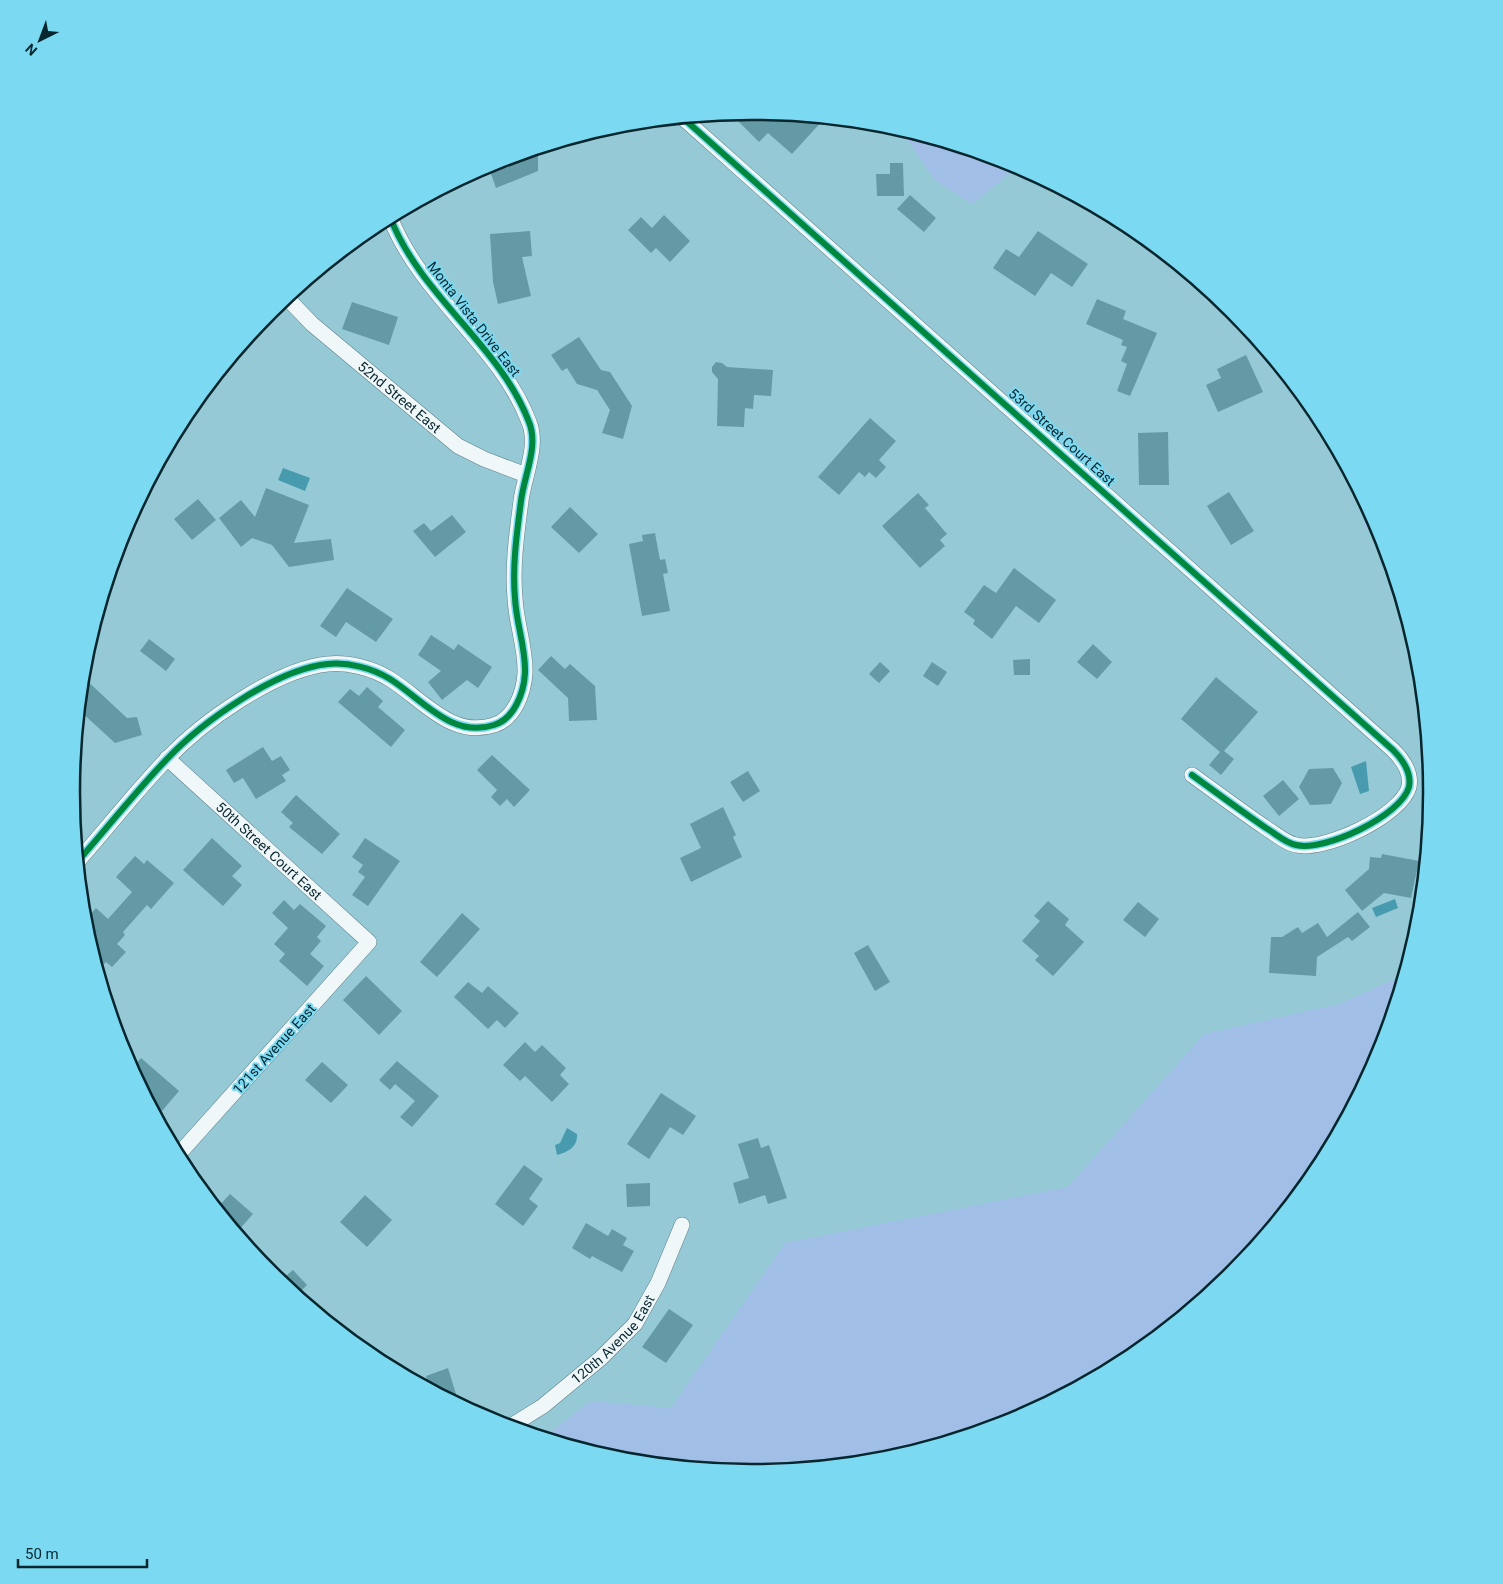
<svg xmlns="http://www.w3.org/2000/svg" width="1503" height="1584" font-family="Roboto,sans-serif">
<rect width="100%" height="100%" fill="#96c9d6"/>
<!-- green -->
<path fill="#a1bee7" d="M 900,129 L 1012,164 L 1018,167 L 972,204 L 934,179 Z
M 1360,494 L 1383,542 L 1365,527 Z
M 1404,975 L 1380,1053 L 1317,1170 L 1232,1273 L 1129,1358 L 1012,1421 L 884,1459 L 751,1472 L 619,1459 L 544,1437 L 591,1401 L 671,1408 L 785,1243 L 1068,1187 L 1204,1034 L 1339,1004 Z"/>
<!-- water -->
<path fill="#489bae" d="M 283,468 L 310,478 L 305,491 L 278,480 Z
M 1366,761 L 1369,791 L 1360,794 L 1351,767 Z
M 1395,899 L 1398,908 L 1376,917 L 1372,908 Z
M 567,1128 L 577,1134 C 578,1147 568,1152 557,1155 L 555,1145 L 560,1143 Z"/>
<!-- building -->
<path fill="#649aa6" d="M 746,112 L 752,112 L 824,119 L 792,154 L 768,133 L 759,142 L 738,121 Z
M 538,149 L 538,171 L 496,188 L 488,165 Z
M 890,163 L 903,163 L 904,196 L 877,196 L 876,174 L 890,174 Z
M 910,195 L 936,218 L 924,232 L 897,209 Z
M 664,215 L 690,241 L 670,262 L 656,248 L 651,253 L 628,230 L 641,217 L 652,228 Z
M 530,231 L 532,256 L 522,257 L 531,296 L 498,304 L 493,282 L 490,234 Z
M 1038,231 L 1088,264 L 1072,287 L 1051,273 L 1035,296 L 993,268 L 1006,249 L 1019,257 Z
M 1097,299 L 1126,311 L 1123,319 L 1157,333 L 1130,396 L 1117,391 L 1127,364 L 1121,361 L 1127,347 L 1121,345 L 1123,340 L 1086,324 Z
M 352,302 L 398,317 L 389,345 L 342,329 Z
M 579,337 L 601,370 L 610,372 L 632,406 L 623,439 L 602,433 L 610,410 L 597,390 L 577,384 L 567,368 L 562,371 L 551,355 Z
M 1246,355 L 1263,392 L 1218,412 L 1206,385 L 1221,378 L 1217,369 Z
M 716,362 L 722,363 L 727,367 L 773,370 L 771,396 L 754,395 L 753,409 L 745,408 L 744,427 L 717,426 L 718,379 L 712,372 L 712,367 Z
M 870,418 L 896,441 L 879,460 L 886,467 L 876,478 L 869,472 L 865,477 L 859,472 L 839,495 L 818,477 Z
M 1168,432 L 1169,485 L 1139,485 L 1138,433 Z
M 266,488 L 309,505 L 294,543 L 331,539 L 334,560 L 289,567 L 272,545 L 252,538 L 241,547 L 219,518 L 241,500 L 255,517 Z
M 1229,492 L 1254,531 L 1231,545 L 1207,506 Z
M 918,493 L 929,505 L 925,508 L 947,534 L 940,540 L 945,546 L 920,568 L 882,526 Z
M 198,499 L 216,520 L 192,540 L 174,519 Z
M 570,507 L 598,534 L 579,553 L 551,527 Z
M 452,515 L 466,532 L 435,557 L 413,531 L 424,523 L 431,531 Z
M 655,533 L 660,560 L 665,559 L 668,573 L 663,574 L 670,611 L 642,616 L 629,544 L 643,541 L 642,535 Z
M 1014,568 L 1056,600 L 1039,623 L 1016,606 L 992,639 L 973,624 L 975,620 L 964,612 L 984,585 L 996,593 Z
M 347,588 L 393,619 L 376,642 L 346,622 L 336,637 L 320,626 Z
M 431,635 L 454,650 L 458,644 L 492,667 L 478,688 L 467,680 L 442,700 L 428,682 L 441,671 L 418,655 Z
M 149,639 L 175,659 L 166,671 L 140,651 Z
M 1093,644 L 1112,662 L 1097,679 L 1077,662 Z
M 551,656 L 565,669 L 570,664 L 595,686 L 597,720 L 569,721 L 568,698 L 538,670 Z
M 1030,659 L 1030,675 L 1014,675 L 1013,660 Z
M 880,662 L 890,671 L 879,683 L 869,674 Z
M 932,662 L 947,672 L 938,686 L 923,676 Z
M 83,677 L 127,718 L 137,717 L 142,735 L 115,743 L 79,710 Z
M 1216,677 L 1258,712 L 1224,751 L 1234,759 L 1221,775 L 1209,765 L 1220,752 L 1181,719 Z
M 367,687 L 383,701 L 378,707 L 405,730 L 391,747 L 338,702 L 350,689 L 359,696 Z
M 263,747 L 272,761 L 281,756 L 290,770 L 282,775 L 286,781 L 256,799 L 243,778 L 234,783 L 226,770 Z
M 492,755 L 530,790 L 514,807 L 507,799 L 500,806 L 491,797 L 497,790 L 477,770 Z
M 1333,768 L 1342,783 L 1331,804 L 1310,805 L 1299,787 L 1309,769 Z
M 748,771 L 760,791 L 743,802 L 730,782 Z
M 1283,780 L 1299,799 L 1279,816 L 1263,796 Z
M 296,795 L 340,834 L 322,854 L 289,827 L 293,823 L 281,812 Z
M 723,807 L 736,835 L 733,837 L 742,857 L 691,882 L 680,858 L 701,848 L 690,824 Z
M 212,838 L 242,866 L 232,876 L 242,885 L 223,906 L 183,870 Z
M 365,838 L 400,861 L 368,906 L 352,895 L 365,877 L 358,872 L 363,865 L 352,857 Z
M 1382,854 L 1419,861 L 1411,898 L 1384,893 L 1362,911 L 1345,890 L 1369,869 L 1370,857 L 1381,858 Z
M 135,856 L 144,864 L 147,860 L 174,883 L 151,909 L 147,905 L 123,932 L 125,935 L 117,944 L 126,952 L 112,967 L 106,962 L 98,970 L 84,922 L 96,908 L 108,919 L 132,892 L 116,877 Z
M 284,900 L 294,910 L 300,904 L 326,926 L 317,937 L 321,941 L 310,954 L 324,966 L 307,986 L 279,961 L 285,954 L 274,944 L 288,928 L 272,913 Z
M 1048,901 L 1069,919 L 1065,925 L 1084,942 L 1053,976 L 1035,960 L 1039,956 L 1022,941 L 1040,921 L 1034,916 Z
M 1138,902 L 1159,919 L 1145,937 L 1123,920 Z
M 1358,912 L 1370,927 L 1352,941 L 1348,937 L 1317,957 L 1316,976 L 1269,973 L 1271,937 L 1282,937 L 1298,927 L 1302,933 L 1318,923 L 1327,937 Z
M 462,913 L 480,929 L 437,977 L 420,962 Z
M 868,945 L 890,982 L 875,991 L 854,953 Z
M 366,976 L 402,1011 L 379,1035 L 343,1000 Z
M 468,982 L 482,993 L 488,986 L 519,1013 L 505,1028 L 497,1020 L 488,1029 L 454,997 Z
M 525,1042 L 535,1052 L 542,1045 L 566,1068 L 560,1075 L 569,1084 L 552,1102 L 525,1076 L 520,1081 L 503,1065 Z
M 141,1058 L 179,1091 L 162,1111 L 156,1105 L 153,1108 L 132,1068 Z
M 397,1061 L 439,1096 L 412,1127 L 400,1117 L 415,1101 L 395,1084 L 390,1090 L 379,1080 Z
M 322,1062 L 348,1085 L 331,1103 L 305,1080 Z
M 661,1093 L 696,1116 L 683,1135 L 670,1127 L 649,1159 L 627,1144 Z
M 758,1138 L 761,1148 L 769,1145 L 787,1198 L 768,1204 L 765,1195 L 739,1204 L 733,1183 L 749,1178 L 738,1144 Z
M 524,1165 L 543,1179 L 529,1199 L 538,1206 L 523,1226 L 495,1204 Z
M 650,1183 L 650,1206 L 627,1207 L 626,1184 Z
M 230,1194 L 253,1214 L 237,1232 L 217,1208 Z
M 365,1195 L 392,1220 L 367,1247 L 340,1222 Z
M 586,1223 L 608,1236 L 612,1229 L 627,1238 L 623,1245 L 634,1251 L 622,1272 L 592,1256 L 590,1259 L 572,1248 Z
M 293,1270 L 307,1285 L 297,1295 L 280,1281 Z
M 669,1309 L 693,1325 L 666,1363 L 642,1347 Z
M 448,1368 L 456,1394 L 447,1397 L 430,1388 L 426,1376 Z"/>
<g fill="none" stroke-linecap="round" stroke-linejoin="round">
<defs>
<g id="minor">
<path d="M 683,118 L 1393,750 C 1403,760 1412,772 1409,787 C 1401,816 1324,852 1296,845 C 1285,843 1276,834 1266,828 C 1241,811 1217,793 1192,775"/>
<path id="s1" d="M 287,298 L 312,324 L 458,446 L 484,459 L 526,475"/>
<path id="s2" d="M 167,758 L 369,942 L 178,1155"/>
<path d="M 78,861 C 108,827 136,791 167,759 C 202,722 276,669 328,664 C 348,662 372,668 390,679 C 422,699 452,739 494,725 C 514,719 524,693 525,673 C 526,648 516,623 515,598 C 512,566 517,532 521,501 C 524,476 539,446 529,422 C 500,345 421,297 390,217"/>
<path id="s3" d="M 511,1426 L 543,1406 L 601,1358 L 635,1324 L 658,1283 L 682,1225"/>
</g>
</defs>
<!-- minor casing -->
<use href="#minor" stroke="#608189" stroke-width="16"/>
<!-- minor -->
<use href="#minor" stroke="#eff7f9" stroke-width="15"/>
<defs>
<path id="cycleway" d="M 683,118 L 1393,750 C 1403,760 1412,772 1409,787 C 1401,816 1324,852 1296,845 C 1285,843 1276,834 1266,828 C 1241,811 1217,793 1192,775
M 78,861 C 108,827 136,791 167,759 C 202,722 276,669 328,664 C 348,662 372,668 390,679 C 422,699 452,739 494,725 C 514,719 524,693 525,673 C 526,648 516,623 515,598 C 512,566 517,532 521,501 C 524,476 539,446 529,422 C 500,345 421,297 390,217"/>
</defs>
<!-- cycleway casing -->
<use href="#cycleway" stroke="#7bd9f1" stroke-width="9"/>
<!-- cycleway -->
<use href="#cycleway" stroke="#00873e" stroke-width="6"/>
</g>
<g text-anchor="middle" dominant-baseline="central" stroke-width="4" stroke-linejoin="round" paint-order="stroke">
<!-- street labels -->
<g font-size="14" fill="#07262e" stroke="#7bd9f1">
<text transform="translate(474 319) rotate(52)">Monta Vista Drive East</text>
<text stroke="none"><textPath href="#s1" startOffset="150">52nd Street East</textPath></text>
<text transform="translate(1062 437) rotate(42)">53rd Street Court East</text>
<text stroke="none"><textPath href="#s2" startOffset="138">50th Street Court East</textPath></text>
<text transform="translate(274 1049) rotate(-48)">121st Avenue East</text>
<text stroke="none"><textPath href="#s3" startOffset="135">120th Avenue East</textPath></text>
</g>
</g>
<!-- crop -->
<path d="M0 0H1503V1584H0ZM751 120H752A671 671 0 0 1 1423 791V793A671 671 0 0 1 752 1464H751A671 671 0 0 1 80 793V791A671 671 0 0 1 751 120Z" fill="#7bd9f1" fill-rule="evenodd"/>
<path fill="none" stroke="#07262e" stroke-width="2.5" d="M751 120H752A671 671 0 0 1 1423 791V793A671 671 0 0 1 752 1464H751A671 671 0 0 1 80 793V791A671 671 0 0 1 751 120Z"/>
<!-- north arrow -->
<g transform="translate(40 40) rotate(222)" stroke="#7bd9f1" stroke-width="4" paint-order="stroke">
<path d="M0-4L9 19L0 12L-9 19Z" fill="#07262e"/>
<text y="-8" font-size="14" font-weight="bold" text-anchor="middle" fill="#07262e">N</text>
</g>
<!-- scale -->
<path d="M18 1559v8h129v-8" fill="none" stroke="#07262e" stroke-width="2.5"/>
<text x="25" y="1559" font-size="15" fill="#07262e" stroke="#7bd9f1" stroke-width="4" paint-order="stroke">50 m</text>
</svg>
